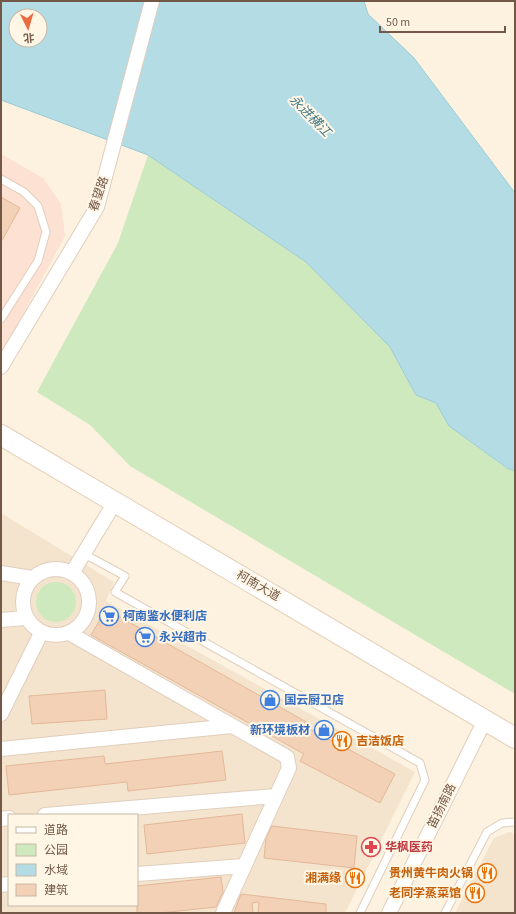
<svg xmlns="http://www.w3.org/2000/svg" width="516" height="914" font-family="'Source Sans 3','Noto Sans SC',sans-serif">
<rect width="100%" height="100%" fill="#fcf2df"/>
<!-- residential -->
<path fill="#f4e4ce" fill-rule="evenodd" d="M 1,513 L 114,582 L 106,601 L 415,772 L 345,913 L 1,913 ZM 9,815 L 137,815 L 137,905 L 9,905 Z
M 510,832 L 515,835 L 515,913 L 455,913 L 494,838 Z"/>
<!-- commercial -->
<path fill="#fde1d3" d="M 1,154 L 43,178 L 61,204 L 65,236 L 1,355 Z"/>
<!-- green -->
<path fill="#cee9be" d="M 148,155 L 306,262 L 390,347 L 416,395 L 436,403 L 449,426 L 506,468 L 515,471 L 515,694 L 130,466 L 90,425 L 37,392 L 118,243 Z
M36 602a20 20 0 1 1 40 0a20 20 0 1 1-40 0Z"/>
<!-- water -->
<path fill="#b4dce5" stroke="#9bcbd7" fill-rule="evenodd" d="M 1,1 L 364,1 L 368,14 L 414,58 L 515,193 L 515,471 L 507,468 L 449,426 L 436,403 L 416,395 L 390,347 L 306,262 L 148,155 L 1,100 ZM 16,16 L 40,16 L 40,40 L 16,40 Z"/>
<!-- building -->
<path fill="#f2d1b7" stroke="#e4b897" d="M 1,197 L 20,208 L 1,242 Z
M 106,609 L 310,724 L 308,728 L 395,774 L 380,803 L 300,761 L 304,754 L 91,635 Z
M 105,690 L 107,719 L 32,724 L 29,696 Z
M 222,751 L 226,780 L 128,791 L 127,782 L 9,795 L 6,766 L 104,756 L 105,764 Z
M 242,814 L 245,843 L 147,854 L 144,825 Z
M 272,826 L 357,836 L 354,868 L 264,858 L 266,838 Z
M 221,877 L 223,892 L 216,907 L 160,913 L 137,913 L 137,886 Z
M 241,894 L 326,904 L 326,913 L 258,913 L 259,902 L 252,903 L 253,913 L 234,913 Z"/>
<g fill="none" stroke-linecap="round" stroke-linejoin="round">
<defs>
<path id="lane" d="M 1,179 L 24,192 L 38,206 L 46,232 L 38,261 L 1,319
M 84,554 L 125,576 L 115,592 L 420,763 L 425,780 L 360,913
M 445,913 L 487,832 L 502,823 L 515,822"/>
<path id="street" d="M 1,367 L 97,207 L 152,1
M23 602a33 33 0 1 1 66 0a33 33 0 1 1-66 0Z
M 1,573 L 32,578
M 72,573 L 115,502
M 1,620 L 26,618
M 69,633 L 287,757 L 289,768 L 223,913
M 1,714 L 41,633
M 1,749 L 232,726
M 45,815 L 276,796
M 1,819 L 9,818
M 137,874 L 244,866
M 1,885 L 9,884
M 389,913 L 485,720"/>
<path id="secondary" d="M 1,435 L 515,738"/>
</defs>
<!-- lane casing -->
<use href="#lane" stroke="#e0cebc" stroke-width="9"/>
<!-- street casing -->
<use href="#street" stroke="#e0cebc" stroke-width="16"/>
<!-- secondary casing -->
<use href="#secondary" stroke="#e5d0ba" stroke-width="22"/>
<!-- lane -->
<use href="#lane" stroke="#fff" stroke-width="7"/>
<!-- street -->
<use href="#street" stroke="#fff" stroke-width="14"/>
<!-- secondary -->
<use href="#secondary" stroke="#fff" stroke-width="20"/>
</g>
<!-- icons -->
<defs>
<symbol id="supermarket-ring" viewBox="-11 -11 22 22"><circle r="9.5" fill="#fff6e6" stroke="#3f7fe0" stroke-width="1.5"/><path d="M-6-5.5h2.5l.6 2H6L4.5 2H-2.5L-4.4-4H-6ZM-1.5 3.2a1.3 1.3 0 1 0 .1 0ZM3 3.2a1.3 1.3 0 1 0 .1 0Z" fill="#3f7fe0"/></symbol>
<symbol id="shop-ring" viewBox="-11 -11 22 22"><circle r="9.5" fill="#fff6e6" stroke="#3f7fe0" stroke-width="1.5"/><path d="M-5-2.5h2.3a2.7 3.5 0 0 1 5.4 0H5L5.5 6h-11ZM-1.5-2.5h3a1.5 2.3 0 0 0-3 0Z" fill="#3f7fe0"/></symbol>
<symbol id="restaurant-ring" viewBox="-11 -11 22 22"><circle r="9.5" fill="#fff6e6" stroke="#e8710a" stroke-width="1.5"/><path d="M-5-6h1v4h1v-4h1v4h1v-4h1v5L-1.5 .5V6h-2V.5L-5-1ZM5-6V6H3V1.5H1.5Q1.5-4 5-6Z" fill="#e8710a"/></symbol>
<symbol id="pharmacy-ring" viewBox="-11 -11 22 22"><circle r="9.5" fill="#fff6e6" stroke="#e0444e" stroke-width="1.5"/><path d="M-2-6h4v4h4v4h-4v4h-4v-4h-4v-4h4Z" fill="#e0444e"/></symbol>
</defs>
<g fill-rule="evenodd">
<use href="#supermarket-ring" x="98" y="605" width="22" height="22"/>
<use href="#supermarket-ring" x="134" y="626" width="22" height="22"/>
<use href="#shop-ring" x="259" y="689" width="22" height="22"/>
<use href="#shop-ring" x="313" y="719" width="22" height="22"/>
<use href="#restaurant-ring" x="331" y="730" width="22" height="22"/>
<use href="#pharmacy-ring" x="360" y="836" width="22" height="22"/>
<use href="#restaurant-ring" x="476" y="862" width="22" height="22"/>
<use href="#restaurant-ring" x="344" y="867" width="22" height="22"/>
<use href="#restaurant-ring" x="464" y="882" width="22" height="22"/>
</g>
<g text-anchor="middle" dominant-baseline="central" stroke-width="4" stroke-linejoin="round" paint-order="stroke">
<!-- street labels -->
<g font-size="12" fill="#735847" stroke="#fff6e6">
<text transform="translate(99 194) rotate(-71)">春望路</text>
<text transform="translate(258 586) rotate(30)">柯南大道</text>
<text transform="translate(442 806) rotate(-64)">笛扬南路</text>
</g>
<!-- shop labels -->
<g font-size="12" font-weight="bold" fill="#366cbe" stroke="#fff6e6" text-anchor="start">
<text x="123" y="616">柯南鉴水便利店</text>
<text x="159" y="637">永兴超市</text>
<text x="284" y="700">国云厨卫店</text>
<text x="310" y="730" text-anchor="end">新环境板材</text>
</g>
<!-- food labels -->
<g font-size="12" font-weight="bold" fill="#c56008" stroke="#fff6e6" text-anchor="end">
<text x="356" y="741" text-anchor="start">吉洁饭店</text>
<text x="473" y="873">贵州黄牛肉火锅</text>
<text x="341" y="878">湘满缘</text>
<text x="461" y="893">老同学蒸菜馆</text>
</g>
<!-- health labels -->
<g font-size="12" font-weight="bold" fill="#be3a42" stroke="#fff6e6" text-anchor="start">
<text x="385" y="847">华枫医药</text>
</g>
<!-- water labels -->
<g font-size="13" font-style="italic" fill="#417986" stroke="#fff6e6">
<text transform="translate(310 116) rotate(45)">永进横江</text>
</g>
</g>
<!-- border -->
<rect width="516" height="914" fill="none" stroke="#735847" stroke-width="4"/>
<!-- legend -->
<rect x="8" y="814" width="130" height="92" fill="#fff6e6" stroke="#c7b7a6"/>
<rect x="16" y="827" width="20" height="6" fill="#ffffff" stroke="#c7b7a6"/>
<text x="44" y="834" font-size="12" fill="#735847">道路</text>
<rect x="16" y="844" width="20" height="12" fill="#cee9be" stroke="#c7b7a6"/>
<text x="44" y="854" font-size="12" fill="#735847">公园</text>
<rect x="16" y="864" width="20" height="12" fill="#b4dce5" stroke="#c7b7a6"/>
<text x="44" y="874" font-size="12" fill="#735847">水域</text>
<rect x="16" y="884" width="20" height="12" fill="#f2d1b7" stroke="#c7b7a6"/>
<text x="44" y="894" font-size="12" fill="#735847">建筑</text>
<!-- north arrow -->
<g transform="translate(28 28) rotate(175)"><circle r="19" fill="#fff6e6" stroke="#c7b7a6"/>
<path d="M0-3L7 15L0 10L-7 15Z" fill="#e86e42"/>
<text y="-6" font-size="11" font-weight="bold" text-anchor="middle" fill="#735847">北</text>
</g>
<!-- scale -->
<path d="M380 26v6h125v-6" fill="none" stroke="#735847" stroke-width="2"/>
<text x="386" y="26" font-size="12" fill="#735847" stroke="#fff6e6" stroke-width="3" paint-order="stroke">50 m</text>
</svg>
